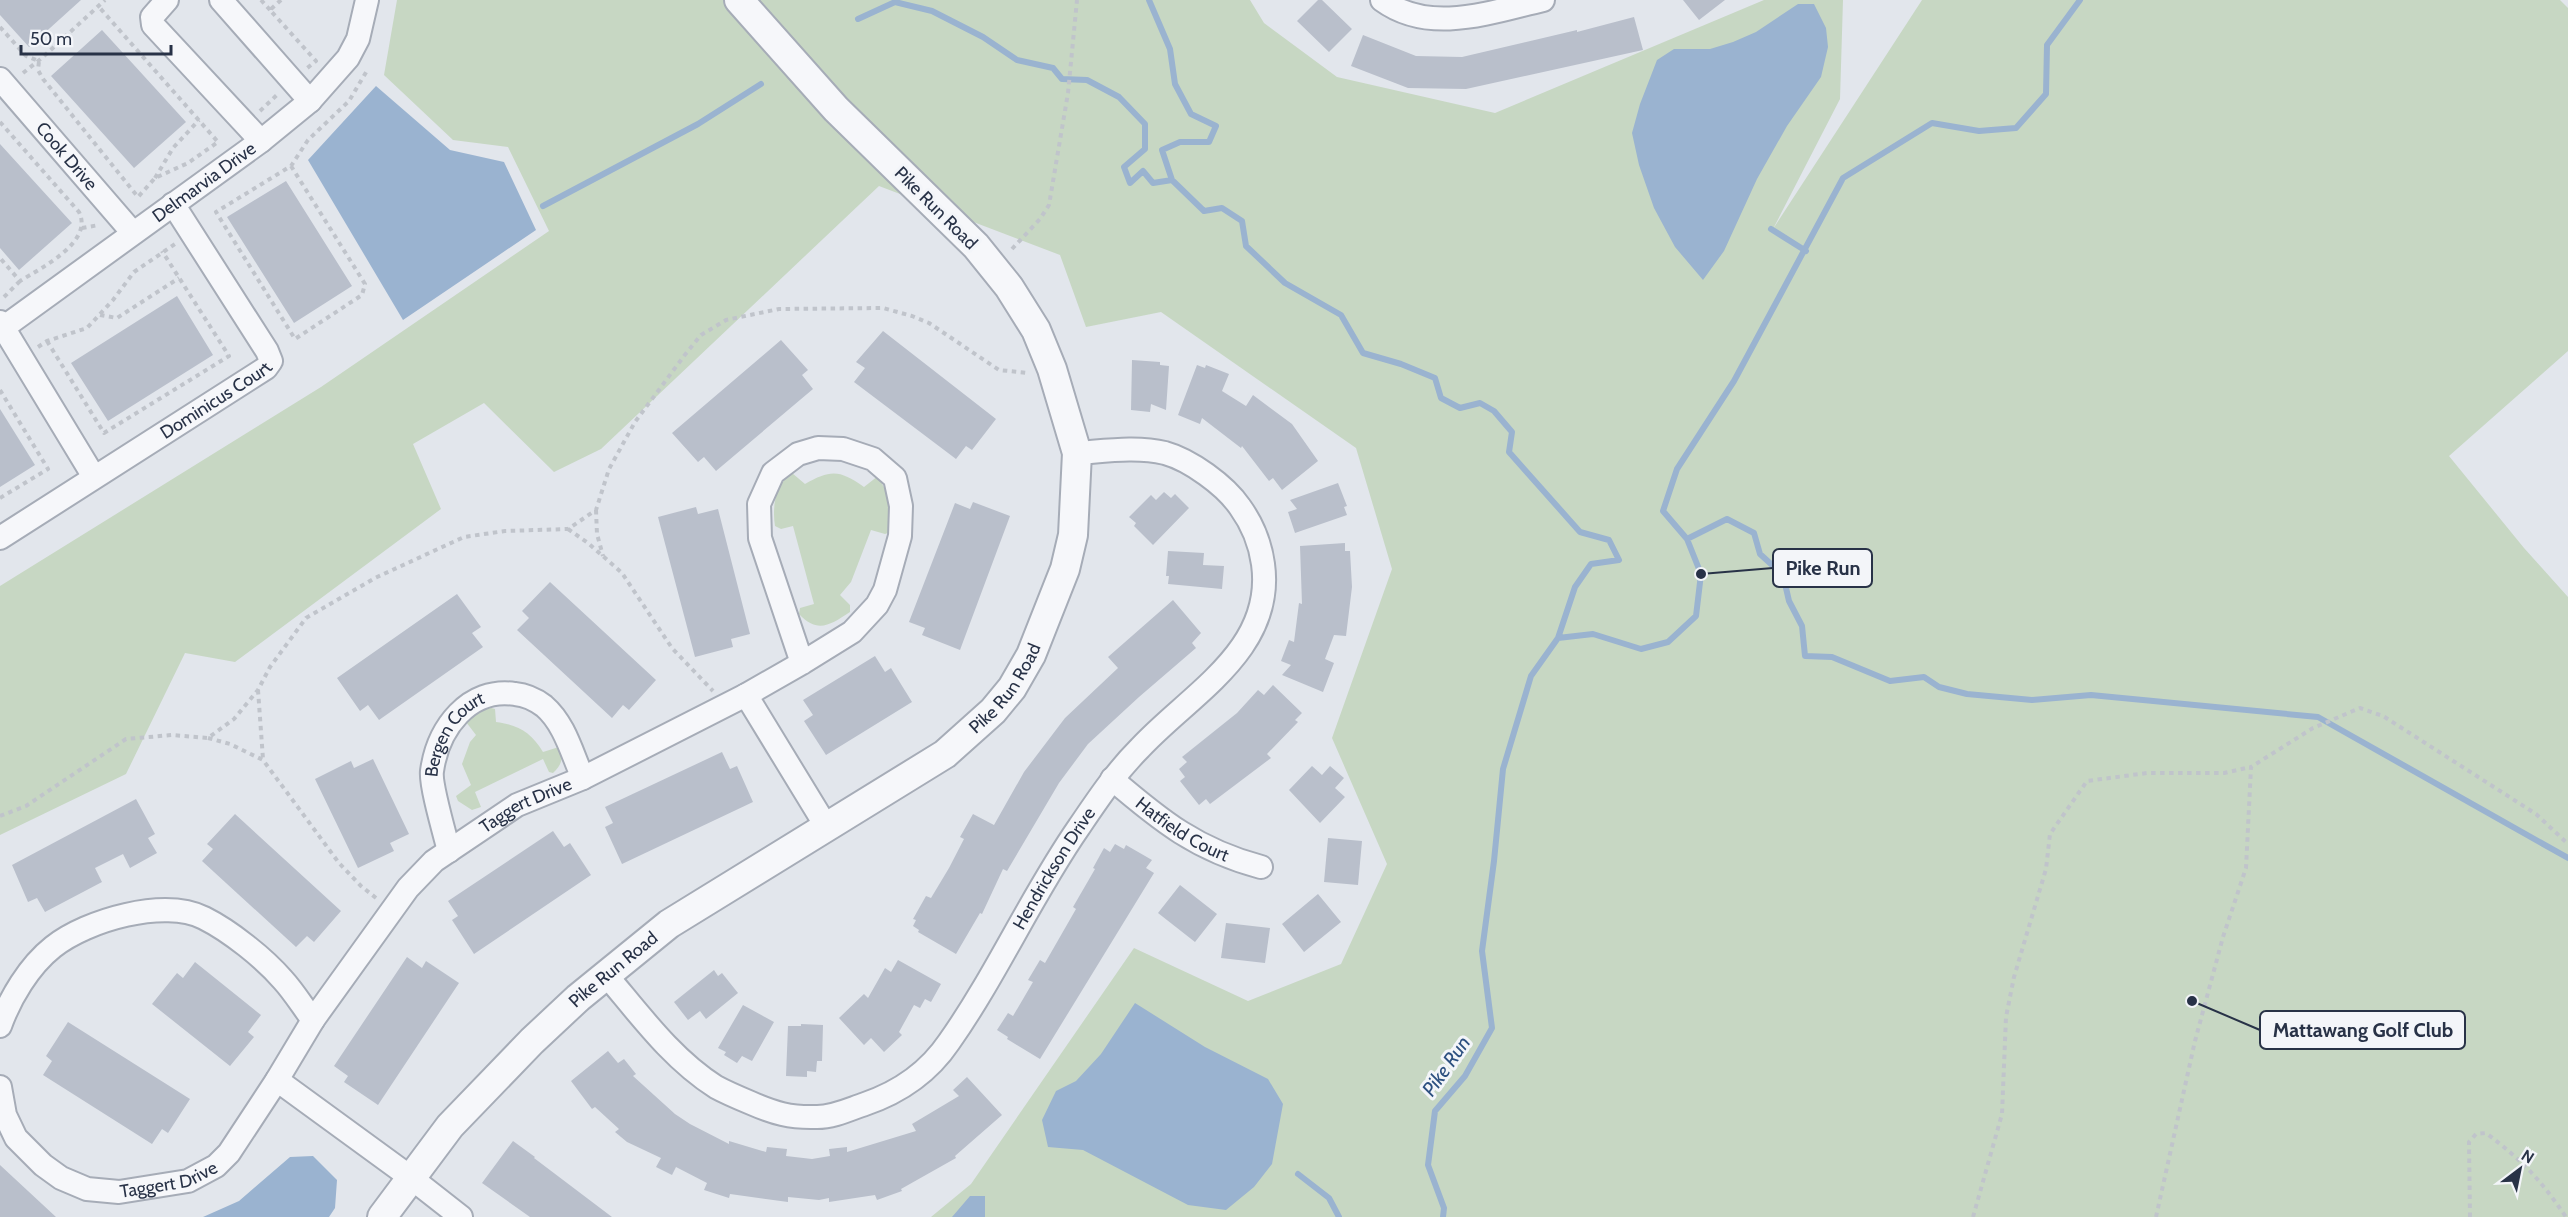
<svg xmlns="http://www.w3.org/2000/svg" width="2568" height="1217" font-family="Cabin,sans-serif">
<rect width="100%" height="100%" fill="#e2e6ec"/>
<!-- green -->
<path fill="#c7d7c3" d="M 397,0 L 1250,0 L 1264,23 L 1337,77 L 1495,113 L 1764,0 L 1843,0 L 1840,99 L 1773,229 L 1922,0 L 2560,0 L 2568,8 L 2568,351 L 2449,456 L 2524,548 L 2568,597 L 2568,1217 L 931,1217 L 971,1184 L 1134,948 L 1248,1001 L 1341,964 L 1387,864 L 1332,738 L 1392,569 L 1356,448 L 1161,312 L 1086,327 L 1060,255 L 879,186 L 601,449 L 554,472 L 484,403 L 413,444 L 441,509 L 235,662 L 185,653 L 126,774 L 0,835 L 0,586 L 321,387 L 549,231 L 508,147 L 453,140 L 384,75 Z
M 792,473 L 805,484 C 831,469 840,470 864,487 L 878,476 L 891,501 L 888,533 L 885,534 L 871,530 L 851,582 L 840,595 L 850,605 L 850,612 C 830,625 818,634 799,614 L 800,608 L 814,604 L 793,526 L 781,529 L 775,526 C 772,508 775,483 792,473 Z
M 488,707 L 495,709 L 496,722 C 518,725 531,732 543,752 L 559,747 C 564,757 562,765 553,773 L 549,772 L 543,759 L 475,792 L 481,807 L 472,810 L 458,801 L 456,796 L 471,785 L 462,764 L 470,742 L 476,735 L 466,722 L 468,717 Z"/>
<!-- water -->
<path fill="#9ab3d0" d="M 1798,4 L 1814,4 L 1826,28 L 1828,47 L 1821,77 L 1787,126 L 1757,179 L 1724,251 L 1703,280 L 1675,247 L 1654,208 L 1639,165 L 1632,133 L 1640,104 L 1657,60 L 1674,49 L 1710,49 L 1733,42 L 1756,32 Z
M 376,86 L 450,150 L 504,162 L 536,230 L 403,320 L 308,160 Z
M 1135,1003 L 1205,1047 L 1268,1079 L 1283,1104 L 1272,1164 L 1254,1187 L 1226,1210 L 1188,1205 L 1083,1150 L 1048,1147 L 1042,1120 L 1056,1091 L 1076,1081 L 1101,1054 Z
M 313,1156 L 337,1180 L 335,1208 L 329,1217 L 203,1217 L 239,1201 L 290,1157 Z
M 970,1196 L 985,1196 L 985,1217 L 952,1217 Z"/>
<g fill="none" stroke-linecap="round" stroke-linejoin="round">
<!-- stream -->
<path stroke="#9ab3d0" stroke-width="6" d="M 1149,0 L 1170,49 L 1175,84 L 1191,114 L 1216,126 L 1209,142 L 1180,142 L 1162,150 L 1172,180 L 1204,211 L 1222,208 L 1242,221 L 1246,246 L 1285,283 L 1341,315 L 1363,353 L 1401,364 L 1435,378 L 1441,398 L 1460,408 L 1480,403 L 1494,411 L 1512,432 L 1509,452 L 1580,532 L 1609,540 L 1619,560 L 1591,564 L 1575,587 L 1558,638
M 858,19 L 895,2 L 932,11 L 983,37 L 1017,60 L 1053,68 L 1062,79 L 1087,80 L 1119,97 L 1145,124 L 1145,149 L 1124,167 L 1130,183 L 1143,171 L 1153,183 L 1172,180
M 543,206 L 698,124 L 761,84
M 1771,229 L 1806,251
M 1687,539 L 1727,519 L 1754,533 L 1760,554 L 1783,575 L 1789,601 L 1802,626 L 1805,656 L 1832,657 L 1890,681 L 1924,677 L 1939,687 L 1967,694 L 2032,700 L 2091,695 L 2318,717 L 2568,858
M 1298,1174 L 1329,1198 L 1339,1217
M 1443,1217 L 1444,1208 L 1428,1165 L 1435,1111 L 1465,1076 L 1492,1028 L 1482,951 L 1494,861 L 1503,769 L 1531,676 L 1558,638 L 1593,634 L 1641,649 L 1668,642 L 1696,616 L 1701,574 L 1687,539 L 1663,511 L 1677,469 L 1734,381 L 1843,178 L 1932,123 L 1979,131 L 2016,128 L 2046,94 L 2047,45 L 2080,0"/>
</g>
<!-- building -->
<path fill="#b9bfcb" d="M 0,0 L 81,0 L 29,47 L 0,15 Z
M 1318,0 L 1322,0 L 1352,29 L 1329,52 L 1297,21 Z
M 1683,0 L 1725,0 L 1699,20 Z
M 1634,17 L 1643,50 L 1466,89 L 1408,88 L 1351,66 L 1363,35 L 1416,56 L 1462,57 L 1577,30 L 1577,32 Z
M 102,30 L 186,122 L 134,168 L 51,76 Z
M 0,144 L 72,223 L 19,270 L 0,248 Z
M 286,181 L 352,286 L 294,323 L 227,217 Z
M 177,296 L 213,355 L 108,421 L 71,363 Z
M 883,331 L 996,419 L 972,450 L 966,446 L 956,459 L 854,382 L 865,368 L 856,362 Z
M 781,340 L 808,370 L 802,375 L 813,389 L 716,471 L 704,457 L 698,462 L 672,433 Z
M 1132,360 L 1160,362 L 1160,365 L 1169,366 L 1166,410 L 1151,404 L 1150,412 L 1131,410 Z
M 1197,365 L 1205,368 L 1206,365 L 1229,374 L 1222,391 L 1246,406 L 1253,395 L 1292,424 L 1318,461 L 1282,490 L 1273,478 L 1269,481 L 1242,446 L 1241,448 L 1202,418 L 1200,424 L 1178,415 Z
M 0,409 L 35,465 L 0,487 Z
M 1338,483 L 1347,506 L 1344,507 L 1347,515 L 1295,533 L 1288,512 L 1297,509 L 1290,500 Z
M 1164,492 L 1171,498 L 1175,494 L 1189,508 L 1153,545 L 1134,526 L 1136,523 L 1129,517 L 1151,495 L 1156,500 Z
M 973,502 L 1010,516 L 960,650 L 922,635 L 925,628 L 909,622 L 955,503 L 970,509 Z
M 696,507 L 698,514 L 718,509 L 750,634 L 731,639 L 733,647 L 695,657 L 658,517 Z
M 1345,543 L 1345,551 L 1350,551 L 1352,587 L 1346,636 L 1334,635 L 1325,659 L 1334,663 L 1323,692 L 1282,675 L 1291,665 L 1281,661 L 1289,640 L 1294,642 L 1299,603 L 1302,604 L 1300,546 Z
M 1168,551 L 1204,553 L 1203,565 L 1224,566 L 1222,589 L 1168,584 L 1169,576 L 1166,576 Z
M 550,582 L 656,680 L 629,710 L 623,705 L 612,718 L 517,630 L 529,618 L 522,611 Z
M 457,594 L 481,627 L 472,633 L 483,647 L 379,720 L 368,705 L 360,711 L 337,678 Z
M 1173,600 L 1201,633 L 1192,643 L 1196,648 L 1139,697 L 1088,744 L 1059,783 L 1007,871 L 1003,869 L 982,914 L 980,913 L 956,954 L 918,932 L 919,930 L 913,926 L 916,920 L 913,919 L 926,896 L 931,898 L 949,868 L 964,839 L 960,837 L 973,814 L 994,825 L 1024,772 L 1065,718 L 1118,668 L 1108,657 Z
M 875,656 L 885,672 L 891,668 L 912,702 L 826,755 L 804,721 L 813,715 L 803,700 Z
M 1273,685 L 1302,713 L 1295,720 L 1298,722 L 1267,754 L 1271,758 L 1210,804 L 1206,799 L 1199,805 L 1180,781 L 1185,777 L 1179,769 L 1187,762 L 1182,757 L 1237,713 L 1258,690 L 1264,695 Z
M 722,752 L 730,769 L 737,766 L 753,802 L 622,864 L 605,827 L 613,823 L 605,807 Z
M 373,759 L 409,834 L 390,843 L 394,851 L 358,868 L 315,779 L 351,761 L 354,768 Z
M 1312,766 L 1322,775 L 1330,766 L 1344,778 L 1335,788 L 1345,797 L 1320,823 L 1289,790 Z
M 136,799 L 155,834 L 148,838 L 157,853 L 130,868 L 123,854 L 95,868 L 102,882 L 45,912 L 37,898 L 28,902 L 12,865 Z
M 235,814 L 341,911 L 314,942 L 307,936 L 296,947 L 202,861 L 213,849 L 207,844 Z
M 553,831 L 564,847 L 570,843 L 591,875 L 474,954 L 452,920 L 458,916 L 448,901 Z
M 1328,838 L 1362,841 L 1358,885 L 1324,882 Z
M 1115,844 L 1124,849 L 1126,845 L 1152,860 L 1146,868 L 1154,873 L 1040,1059 L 1007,1039 L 1008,1037 L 997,1030 L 1008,1013 L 1013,1016 L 1033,982 L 1028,980 L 1040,960 L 1045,963 L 1076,909 L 1073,907 L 1095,869 L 1093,868 L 1104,848 L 1110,852 Z
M 1180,885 L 1217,914 L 1195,942 L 1158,913 Z
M 1318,894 L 1341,922 L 1304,952 L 1282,924 Z
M 1226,923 L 1270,928 L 1265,963 L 1221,958 Z
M 407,957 L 422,968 L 426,961 L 459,983 L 378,1105 L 344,1082 L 348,1076 L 334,1066 Z
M 898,960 L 941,984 L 931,1002 L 925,999 L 920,1008 L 914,1005 L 899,1032 L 902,1035 L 884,1052 L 871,1038 L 864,1045 L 839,1018 L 864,994 L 868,998 L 885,968 L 891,972 Z
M 195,962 L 261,1015 L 248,1032 L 254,1037 L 230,1066 L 152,1004 L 177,973 L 183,978 Z
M 714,970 L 718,976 L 722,973 L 738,993 L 706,1019 L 700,1011 L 688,1020 L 674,1002 Z
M 743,1005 L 774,1022 L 752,1061 L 742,1056 L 737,1063 L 724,1055 L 726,1052 L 718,1048 Z
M 68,1022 L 190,1099 L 168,1133 L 162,1129 L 152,1144 L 43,1075 L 52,1061 L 46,1056 Z
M 801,1024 L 823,1025 L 822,1061 L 817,1061 L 816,1072 L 807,1071 L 807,1077 L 786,1076 L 788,1026 L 801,1026 Z
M 608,1051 L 618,1063 L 624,1059 L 636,1074 L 633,1076 L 675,1114 L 690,1124 L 729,1144 L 729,1141 L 766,1152 L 767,1147 L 787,1149 L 786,1156 L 812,1159 L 830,1156 L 829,1149 L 847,1147 L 847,1152 L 916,1131 L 912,1124 L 959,1096 L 953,1090 L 967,1077 L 1002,1115 L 955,1156 L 956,1158 L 901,1189 L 902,1191 L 877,1200 L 875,1195 L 829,1202 L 829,1198 L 819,1200 L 788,1197 L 788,1202 L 730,1194 L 729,1198 L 704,1190 L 707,1183 L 676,1167 L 672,1175 L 656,1167 L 661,1158 L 627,1142 L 615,1132 L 619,1129 L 595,1107 L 592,1109 L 571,1081 Z
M 513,1141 L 535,1157 L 534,1158 L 612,1217 L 530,1217 L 482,1183 Z
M 0,1165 L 56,1217 L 0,1217 Z"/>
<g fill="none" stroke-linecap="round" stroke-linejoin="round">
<defs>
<g id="minor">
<path d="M 167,0 L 152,17 L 153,25 L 261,141"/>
<path d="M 221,0 L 310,101"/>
<path d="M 1382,0 C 1430,35 1491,12 1543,0"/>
<path id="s1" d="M 0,79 L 133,233"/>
<path d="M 0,322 L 94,477"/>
<path id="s2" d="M 0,330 L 261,141 L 310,101 L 348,58 L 358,39 L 367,0"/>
<path id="s3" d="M 0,538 L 266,368 L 271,361 L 267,351 L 173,204"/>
<path d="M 746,695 L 826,826"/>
<path id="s4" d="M 1112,779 C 1161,821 1197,850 1261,867"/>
<path id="s5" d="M 449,851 C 445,835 430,784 432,771 C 438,728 469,687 515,694 C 526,695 536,700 544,706 C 565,724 572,754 583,778"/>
<path id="s6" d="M 607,976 C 640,1015 672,1059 716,1087 C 727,1093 739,1098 751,1103 C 774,1113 790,1118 817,1117 C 834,1117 850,1109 865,1104 C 900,1092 928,1073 949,1042 C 997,974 1031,896 1079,827 C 1098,799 1116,772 1140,748 C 1190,694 1275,650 1263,564 C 1260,542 1253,525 1240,507 C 1225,485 1190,460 1165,453 C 1137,446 1105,451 1077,453"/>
<path d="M 0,1026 C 10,998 29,966 53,947 C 87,920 164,898 204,918 C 230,931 264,958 283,980 C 294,992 303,1007 313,1020"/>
<path d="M 277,1080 L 410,1177 L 461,1217"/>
<path id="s7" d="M 0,1087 L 5,1115 L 16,1138 L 43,1165 L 61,1178 L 87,1189 L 119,1192 L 188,1181 L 216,1166 L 229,1153 L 277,1080 L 313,1020 L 408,888 L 434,861 L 517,805 L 583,778 L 746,695 L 802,663 L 852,632 L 877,605 L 885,590 L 900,536 L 901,506 L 895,478 L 873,459 L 843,449 L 818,448 L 798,454 L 773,473 L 759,504 L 760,538 L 802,663"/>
</g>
<g id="tertiary">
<path id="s8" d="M 382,1217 L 450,1126 L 532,1041 L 578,998 L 669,924 L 945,754 L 993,711 L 1012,688 L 1031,655 L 1065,569 L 1073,535 L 1077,453 L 1052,369 L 1036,330 L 1009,287 L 976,246 L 836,109 L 739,0"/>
</g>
</defs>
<!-- minor casing -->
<use href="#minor" stroke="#a6acb7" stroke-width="26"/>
<!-- tertiary casing -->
<use href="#tertiary" stroke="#a6acb7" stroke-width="32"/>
<!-- path -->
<path stroke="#c0c4cb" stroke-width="4" stroke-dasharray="4.5 4.5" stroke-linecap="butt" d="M 261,0 L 270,10
M 281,0 L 270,10 L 316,61 L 306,69
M 0,27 L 26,56 L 39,61 L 38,70 L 43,79 L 138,197 L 155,178 L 188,163 L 218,142 L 99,7
M 23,73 L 43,57 L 105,0
M 260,111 L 279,93
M 0,122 L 79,212 C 94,242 41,268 20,281 L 0,258
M 291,166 L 365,284 L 362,295 L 295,339 L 216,212 L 291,166 L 308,140 L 349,101 L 368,69
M 155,178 L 173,148 L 199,120
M 82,228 L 99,225
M 1012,249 L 1040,219 L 1049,205 L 1068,93 L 1077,0
M 4,297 L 20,281
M 100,315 L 117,318 L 179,278
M 47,341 L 104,433 L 229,356 L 162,251
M 38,347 L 47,341 L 87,328 L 113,300 L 134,272 L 175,244
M 0,390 L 48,469 L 0,498
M 596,510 L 597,534 L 603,556
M 568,529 L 588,543 L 622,573 L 672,648 L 713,691
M 258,690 L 263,759
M 208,738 L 230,744 L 263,760 L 339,863 L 361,886 L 376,898
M 0,816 L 26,806 L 126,739 L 172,735 L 208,738 L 234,719 L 258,690 L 270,667 L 306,618 L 375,578 L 464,537 L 505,531 L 568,529 L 596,510 L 609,469 L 635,422 L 684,356 L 701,335 L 726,320 L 779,309 L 883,308 L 912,316 L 929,323 L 999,370 L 1028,373
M 1973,1217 L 2002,1114 L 2006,1017 L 2014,977 L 2046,869 L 2050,834 L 2087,781 L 2147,773 L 2224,773 L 2251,767
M 2156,1217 L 2195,1041 L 2223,937 L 2246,868 L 2251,767 L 2313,728 L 2360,708 L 2383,716 L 2536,814 L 2568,844
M 2470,1217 L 2469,1142 L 2476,1134 L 2486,1133 C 2523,1161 2540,1179 2566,1217"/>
<!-- minor -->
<use href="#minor" stroke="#f6f7fa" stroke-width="22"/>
<!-- tertiary -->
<use href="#tertiary" stroke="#f6f7fa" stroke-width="28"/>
</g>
<g text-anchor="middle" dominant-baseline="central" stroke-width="6" stroke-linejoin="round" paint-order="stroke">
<!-- street labels -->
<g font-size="18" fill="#283247" stroke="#f3f5f9">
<text stroke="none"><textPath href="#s1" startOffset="102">Cook Drive</textPath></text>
<text stroke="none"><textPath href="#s2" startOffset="252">Delmarvia Drive</textPath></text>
<text transform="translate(936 208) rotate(45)">Pike Run Road</text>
<text stroke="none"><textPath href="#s3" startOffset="256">Dominicus Court</textPath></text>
<text stroke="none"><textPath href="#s8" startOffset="826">Pike Run Road</textPath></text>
<text stroke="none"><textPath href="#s5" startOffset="126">Bergen Court</textPath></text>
<text stroke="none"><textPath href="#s7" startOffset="760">Taggert Drive</textPath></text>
<text stroke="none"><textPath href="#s4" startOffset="87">Hatfield Court</textPath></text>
<text stroke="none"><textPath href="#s6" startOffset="622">Hendrickson Drive</textPath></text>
<text stroke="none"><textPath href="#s8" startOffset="340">Pike Run Road</textPath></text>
<text stroke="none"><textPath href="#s7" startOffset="226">Taggert Drive</textPath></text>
</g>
<!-- water labels -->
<g font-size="20" font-style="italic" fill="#2d5080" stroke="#f3f5f9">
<text transform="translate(1446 1066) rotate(-55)">Pike Run</text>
</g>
</g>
<!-- callouts -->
<path fill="none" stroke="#283247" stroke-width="2" d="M1701 574L1773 568M2192 1001L2260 1030"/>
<g fill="#283247" stroke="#f3f5f9" stroke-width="2">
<circle cx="1701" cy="574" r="6"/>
<circle cx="2192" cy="1001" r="6"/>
</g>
<g fill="#f3f5f9" stroke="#283247" stroke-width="2">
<rect x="1773" y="549" width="99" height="38" rx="6"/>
<rect x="2260" y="1011" width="205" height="38" rx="6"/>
</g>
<g font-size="20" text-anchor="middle" font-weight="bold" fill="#283247">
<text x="1823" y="575">Pike Run</text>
<text x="2363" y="1037">Mattawang Golf Club</text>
</g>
<!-- north arrow -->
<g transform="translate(2520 1169) rotate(32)" stroke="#f3f5f9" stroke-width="4.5" paint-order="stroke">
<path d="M0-4.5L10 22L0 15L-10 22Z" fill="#283247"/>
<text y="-9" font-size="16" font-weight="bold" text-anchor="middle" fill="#283247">N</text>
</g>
<!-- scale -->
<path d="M21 45v9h150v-9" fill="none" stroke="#283247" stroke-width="3"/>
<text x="30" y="45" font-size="18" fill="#283247" stroke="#f3f5f9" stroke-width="4.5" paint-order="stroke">50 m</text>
</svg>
